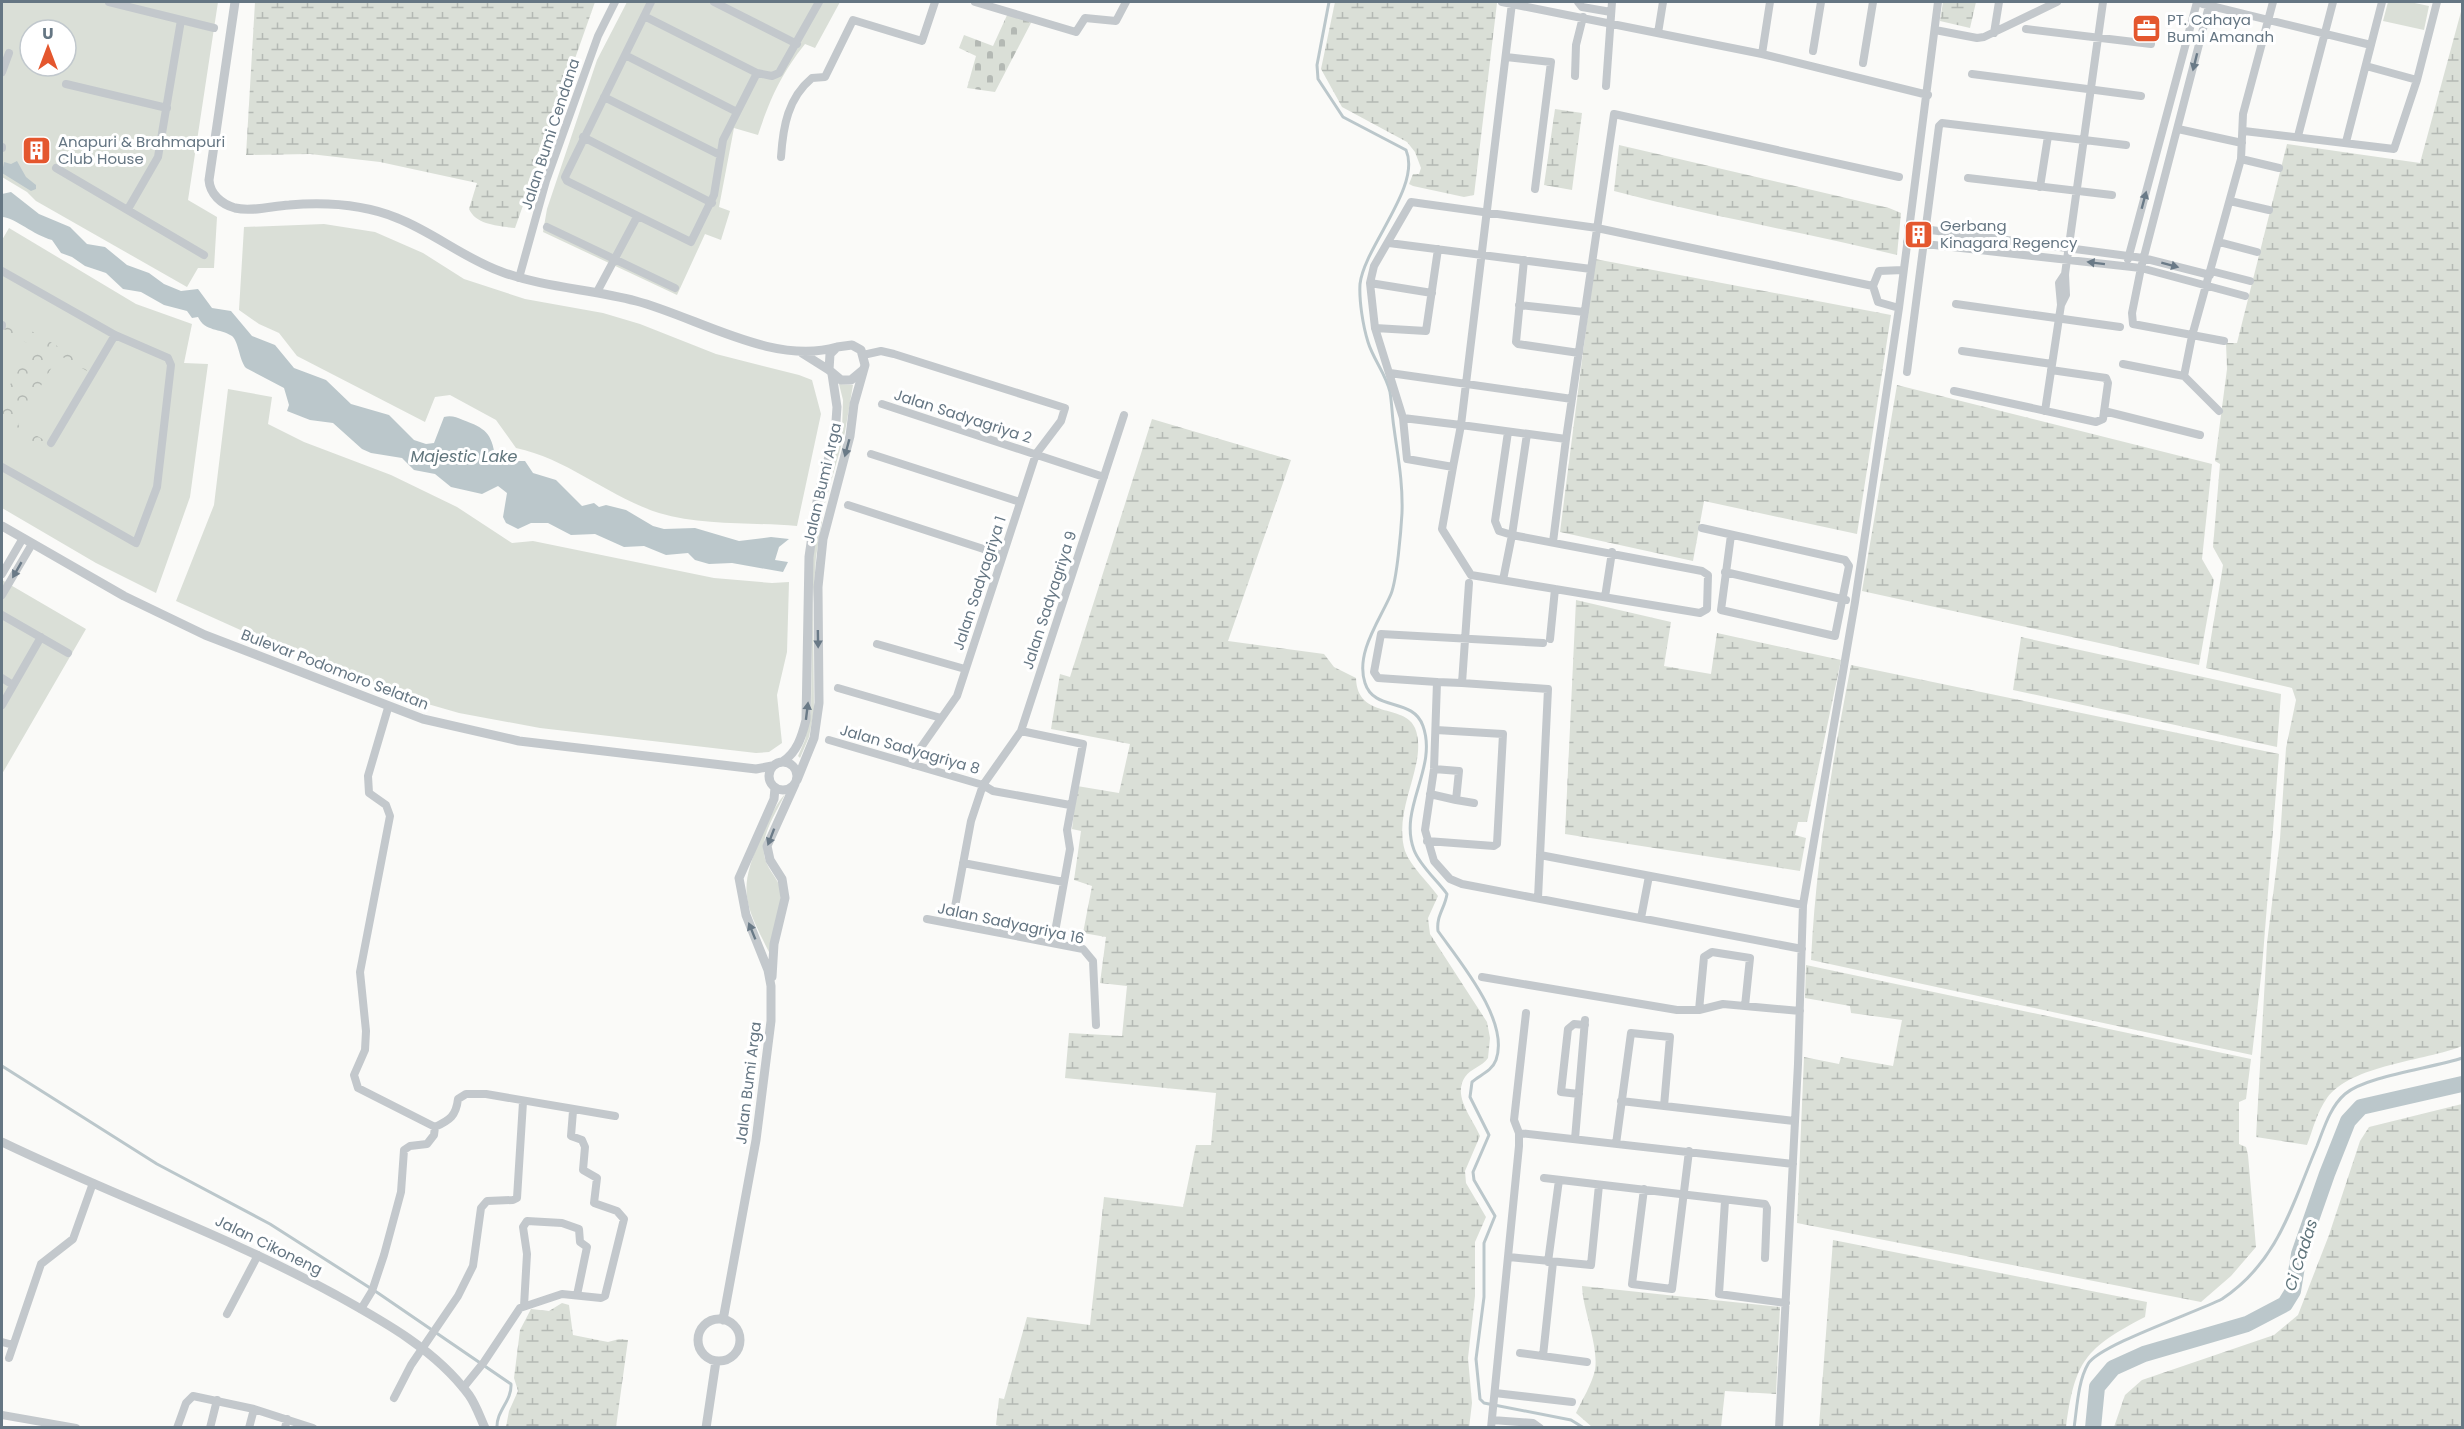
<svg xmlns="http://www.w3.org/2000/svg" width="2464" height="1429" font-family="Poppins,sans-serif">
<defs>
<pattern id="wetland-marsh" width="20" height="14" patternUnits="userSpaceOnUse" patternTransform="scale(1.5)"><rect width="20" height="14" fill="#dadfd7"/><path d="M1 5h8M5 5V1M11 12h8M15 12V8" fill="none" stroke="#b4b9b4"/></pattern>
<pattern id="cemetery-stones" width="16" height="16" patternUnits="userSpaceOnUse" patternTransform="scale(1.5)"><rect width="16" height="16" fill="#dadfd7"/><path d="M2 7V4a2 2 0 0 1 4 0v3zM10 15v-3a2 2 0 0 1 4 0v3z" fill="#b4b9b4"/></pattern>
<pattern id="park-crowns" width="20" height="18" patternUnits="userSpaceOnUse" patternTransform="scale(1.5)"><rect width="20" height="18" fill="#dadfd7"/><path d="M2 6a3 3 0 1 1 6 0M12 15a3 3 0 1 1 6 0" fill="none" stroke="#b4b9b4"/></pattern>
</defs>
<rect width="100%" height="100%" fill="#fafaf8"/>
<!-- grass -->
<path fill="#dadfd7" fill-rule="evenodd" d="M 2,2 L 218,2 L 188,200 L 217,217 L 214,268 L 198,268 L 187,287 L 36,201 L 27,192 L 2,177 ZM 30,30 L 66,30 L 66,66 L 30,66 Z
M 627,2 L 840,2 L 815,48 L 805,44 C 781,74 770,99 758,135 L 734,128 L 719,207 L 730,211 L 721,240 L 705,234 L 677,295 L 543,232 L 547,209 L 597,60 Z
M 2388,2 L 2410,2 L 2429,6 L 2424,30 L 2383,21 Z
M 324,224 L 375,232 L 423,253 L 464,279 L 525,299 L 603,313 L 640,324 L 716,354 L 799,375 L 812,380 L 821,414 L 797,526 C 753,522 702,526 659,513 C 609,497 568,459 516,448 L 496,420 L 450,395 L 435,397 L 425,422 L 297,356 L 279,333 L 259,324 L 239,310 L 244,227 Z
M 9,228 L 136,304 L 192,324 L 184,363 L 208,364 L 190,497 L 156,593 L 96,563 L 2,508 L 2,240 Z
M 839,384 L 853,385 L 845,432 L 825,503 L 816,557 L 813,602 L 814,711 L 809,737 L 800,758 L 798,756 L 805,740 L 811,711 L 813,556 L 822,502 L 842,430 L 843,400 Z
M 228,389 L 272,397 L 268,424 L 304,442 L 391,475 L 457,507 L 512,543 L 533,541 L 714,578 L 772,583 L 789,582 L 787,652 L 777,695 L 782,743 L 769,752 L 756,753 L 540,728 L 459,713 L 400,696 L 303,658 L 176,601 L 214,505 Z
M 2,580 L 86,629 L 2,774 Z
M 785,794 C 775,816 756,840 767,864 C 772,875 781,882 781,894 C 781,914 772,934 770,954 C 744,902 737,891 762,835 C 769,821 774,806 785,794 Z"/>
<!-- wetland -->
<path fill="url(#wetland-marsh)" d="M 255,2 L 595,2 L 515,228 C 499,226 476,225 469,209 L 477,183 L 380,162 L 310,154 L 246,155 Z
M 1335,2 L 1497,3 L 1474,195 L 1464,197 L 1413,186 L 1409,184 L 1413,174 L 1419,174 L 1421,168 L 1415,152 L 1407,142 L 1342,107 L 1321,69 Z
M 1943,2 L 1976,2 L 1970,28 L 1940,21 Z
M 2462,8 L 2462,1046 C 2425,1061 2351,1065 2327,1098 C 2317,1112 2313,1129 2307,1145 L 2256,1137 L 2267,943 L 2280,839 L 2286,748 L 2296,700 L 2292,688 L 2206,668 L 2223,565 L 2213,547 L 2220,464 L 2215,461 L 2227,369 L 2226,343 L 2237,343 L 2287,144 L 2420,163 Z
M 1555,109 L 1582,113 L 1572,190 L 1544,185 Z
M 1619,145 L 1889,208 L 1901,213 L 1897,255 C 1803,232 1708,216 1614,191 Z
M 1595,259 L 1891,315 L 1857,534 L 1704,501 L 1693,561 L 1560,532 Z
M 1897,385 L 2212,464 L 2202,559 L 2214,580 L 2199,665 L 1862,591 Z
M 1152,419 L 1291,460 L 1228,641 L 1324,654 L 1334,667 L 1356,678 C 1357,720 1405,703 1415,728 C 1429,763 1392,808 1405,851 C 1411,867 1428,882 1438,896 L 1428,918 L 1430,934 L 1487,1022 L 1490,1038 L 1488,1058 C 1482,1067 1471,1068 1465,1077 C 1452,1096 1473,1119 1480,1136 L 1465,1171 L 1466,1183 L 1486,1217 L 1475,1242 L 1475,1296 L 1468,1358 L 1472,1403 L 1469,1428 L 1006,1428 L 996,1425 L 999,1398 L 1004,1399 L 1027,1317 L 1090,1325 L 1104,1197 L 1183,1207 L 1196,1145 L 1211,1145 L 1216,1093 L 1065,1078 L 1069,1033 L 1122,1036 L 1127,986 L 1100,983 L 1106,937 L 1083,933 L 1092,886 L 1074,880 L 1081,831 L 1072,829 L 1077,786 L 1119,793 L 1130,744 L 1051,729 L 1060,674 L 1070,677 Z
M 1576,600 L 1671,622 L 1664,666 L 1711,674 L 1717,633 L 1841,660 L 1807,822 L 1798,822 L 1795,835 L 1806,838 L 1800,871 L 1565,834 Z
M 2021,637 L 2281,694 L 2277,747 L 2013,690 Z
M 1851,665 L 2279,754 L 2262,968 L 2252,1055 L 1811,960 C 1816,860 1832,763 1851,665 Z
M 1806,965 L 2251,1059 L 2246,1099 L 2239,1102 L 2239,1144 L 2246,1147 L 2248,1155 L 2256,1247 L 2231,1276 L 2201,1302 L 1797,1223 L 1804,1057 L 1839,1064 L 1841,1057 L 1893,1066 L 1902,1020 L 1851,1013 L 1850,1006 L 1805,998 Z
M 2462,1104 L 2462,1427 L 2114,1427 L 2125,1395 L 2142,1380 L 2274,1335 L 2298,1315 L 2329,1235 L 2360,1141 L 2369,1127 Z
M 1833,1240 L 2147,1302 L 2145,1317 C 2085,1348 2075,1361 2066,1427 L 1819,1427 Z
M 1582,1286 L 1780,1307 L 1776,1394 L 1725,1391 L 1721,1427 L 1592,1427 L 1576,1413 C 1582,1400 1592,1384 1595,1370 C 1599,1346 1583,1311 1582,1286 Z
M 562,1303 L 569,1305 L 573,1335 L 608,1342 L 619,1339 L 628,1340 L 616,1427 L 506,1427 L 509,1411 L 518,1391 L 514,1378 L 520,1330 L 531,1309 L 549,1311 Z"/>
<!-- cemetery -->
<path fill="url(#cemetery-stones)" d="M 1008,13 L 1032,21 L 995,92 L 967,88 L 976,56 L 959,48 L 964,35 L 993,46 Z"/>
<!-- park -->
<path fill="url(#park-crowns)" d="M 2,314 L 90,365 L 87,371 L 59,355 L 18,425 L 46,441 L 43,447 L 2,423 L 2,399 L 32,346 L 2,328 Z"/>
<!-- water -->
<path fill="#bbc7cb" d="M 17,161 L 26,177 L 36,185 L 36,189 L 31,191 L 2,173 L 4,162 L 11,164 Z
M 11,192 L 39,214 L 70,227 L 87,244 L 105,247 L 127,265 L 149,273 L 164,284 L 181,291 L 198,289 L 212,308 L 231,311 L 252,336 L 275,345 L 294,368 L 326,380 L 351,404 L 389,415 L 414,440 L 426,444 L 434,443 L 444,417 C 451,415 456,417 463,420 C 485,428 492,433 495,457 L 500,461 L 525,461 L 533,473 L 556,480 L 582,506 L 594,503 L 599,507 L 606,505 L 626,510 L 653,526 L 664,529 L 695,528 L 739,541 L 771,537 L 789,539 L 779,547 L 775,560 L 788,562 L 783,572 L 732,563 L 709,564 L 695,560 L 688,553 L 666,555 L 644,546 L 624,547 L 595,534 L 571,535 L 548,523 L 531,523 L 518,529 L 506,523 L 503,517 L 507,493 L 498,486 L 482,494 L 451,487 L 435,474 L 414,470 L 402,458 L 371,453 L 362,449 L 333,423 L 310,420 L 287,411 L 289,405 L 284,388 L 246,368 C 239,360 239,342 232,336 C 220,328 205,332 198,317 L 192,318 L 187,311 L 164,305 L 141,292 L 123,289 L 106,273 L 85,266 L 72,257 L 61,253 L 52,240 C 33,235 16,218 2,217 L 2,194 Z"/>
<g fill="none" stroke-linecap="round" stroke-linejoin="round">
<!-- stream -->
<path stroke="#bbc7cb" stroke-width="3" d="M 1329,2 L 1317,65 L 1318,79 L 1343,117 L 1406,150 C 1422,186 1364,247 1360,284 C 1359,301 1363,326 1368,342 C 1373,359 1386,374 1390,392 C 1392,404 1392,416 1394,428 C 1398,458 1403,482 1402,513 C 1401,531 1397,579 1391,594 C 1380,620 1355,653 1365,683 C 1374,712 1413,697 1423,726 C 1438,768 1398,808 1414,850 C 1420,866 1437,880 1447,894 C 1445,908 1436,916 1438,931 C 1460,962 1510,1021 1496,1060 C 1492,1071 1480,1075 1472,1082 L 1470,1097 L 1489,1135 L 1473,1172 L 1474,1180 L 1495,1216 L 1484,1243 L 1484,1297 L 1476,1359 L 1480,1399 L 1484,1403 L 1571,1420 L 1584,1428
M 2,1066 L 157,1164 L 270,1224 L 378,1293 L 511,1384 C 512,1401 496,1411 497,1428
M 2074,1428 C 2077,1408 2078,1381 2088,1364 C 2099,1345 2197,1312 2222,1299 C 2278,1262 2292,1205 2317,1146 C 2324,1128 2330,1107 2345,1094 C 2366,1076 2433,1068 2462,1058"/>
<!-- river -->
<path stroke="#bbc7cb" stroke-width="16" d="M 2093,1428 L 2097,1387 L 2113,1368 L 2144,1354 L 2247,1324 L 2285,1304 L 2293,1291 L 2299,1254 L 2327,1174 L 2348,1121 L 2361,1107 L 2462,1084"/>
<!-- minor -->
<path stroke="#c3c8cc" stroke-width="8" d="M 109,2 L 214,28
M 651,2 L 565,177 L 567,181 L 691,242 L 714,195 L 723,140 L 757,73 L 772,76 L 779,73 L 819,2
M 714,2 L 797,44
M 975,2 L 1076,32 L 1085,18 L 1116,21 L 1126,2
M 1502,2 L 1762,54 L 1928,95
M 1578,2 L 1582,7 L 1611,12
M 1512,3 L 1461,425 L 1566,439 L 1614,114 L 1899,177
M 2203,4 L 2371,45
M 644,16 L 757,73
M 2026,29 L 2151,44
M 1935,30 L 1977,38 L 1984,37 L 2057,2
M 1658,33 L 1663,2
M 1994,33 L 1999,2
M 1813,51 L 1821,2
M 1762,54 L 1770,2
M 625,55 L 737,112
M 1506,57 L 1551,62 L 1535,189
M 1863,63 L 1873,2
M 2366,66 L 2417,80
M 2,72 L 9,53
M 1972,74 L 2141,96
M 1575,76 L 1576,45 L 1583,17
M 66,84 L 167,108
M 1606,86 L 1612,2
M 604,97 L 720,155
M 2178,129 L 2242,143
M 2244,131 L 2394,149 L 2417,80 L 2437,2
M 2298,136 L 2333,2
M 583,137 L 712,203
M 2346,142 L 2382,2
M 2,147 L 2,148
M 781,157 C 783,126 788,98 812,78 L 825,77 L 853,20 L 922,41 L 935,2
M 2241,159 L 2279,168
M 56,168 L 204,255
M 1968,178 L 2112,195
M 2040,187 L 2048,136
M 2230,201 L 2269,210
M 128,209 L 158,157 L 181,20
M 547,227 L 675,288
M 1908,227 L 2143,258 L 2210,275
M 1907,242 L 2141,268 L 2210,2
M 2219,242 L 2257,252
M 1389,243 L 1591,269
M 2128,259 L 2197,2
M 1524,260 L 1516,342 L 1518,344 L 1579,353
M 2,271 L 115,335 L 168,358 L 171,365 L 157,487 L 136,543 L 2,467
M 2211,271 L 2250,281
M 519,278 L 546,181 L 598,36 L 615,2
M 1370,283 L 1432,293
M 597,292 L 637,217
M 1956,304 L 2120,327
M 1519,305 L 1584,312
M 2061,305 L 2059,283 L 2065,274
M 1899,308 L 1878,302 L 1873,286 L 1879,271 L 1903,270
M 2,326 L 2,325
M 1375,328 L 1426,331 L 1438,249
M 2224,341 L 2133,324 L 2132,313 L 2141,268 L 2245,296
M 1962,351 L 2052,364
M 863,355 L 881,351 L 894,354 L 1065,408 L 1061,421 L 1036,454 L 957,696 L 917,753 L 914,765
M 2123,364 L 2184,376 L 2192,336 L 2241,159 L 2243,114 L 2273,2
M 1907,372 L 1939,126 L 1942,123 L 2126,145
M 1390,373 L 1572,399
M 2184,376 L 2219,411
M 1954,391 L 2096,422 L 2103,419 L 2108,383 L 2106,378 L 2051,370
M 882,404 L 1104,477
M 2045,411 L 2061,305 L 2066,295 L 2065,274 L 2103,2
M 2104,411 L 2200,435
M 1403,418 L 1461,425 L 1453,467 L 1407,459 L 1403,418 L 1375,328 L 1370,283 L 1374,266 L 1411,202 L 1597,228 L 1873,286
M 1508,432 L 1495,521 L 1499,531 L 1512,535 L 1527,434
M 51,443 L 115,335
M 871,454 L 1020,502
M 1453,467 L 1442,529 L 1471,575 L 1555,589 L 1550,639
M 848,505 L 1002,555
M 1702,528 L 1845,560 L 1849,566 L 1835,636 L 1721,610 L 1731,535
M 1553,542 L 1566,439
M 1725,572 L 1846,600
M 2,574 L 23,538
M 1503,580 L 1512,535 L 1702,571 L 1708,575 L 1707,609 L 1700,613 L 1555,589
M 1469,583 L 1462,683 L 1437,682 L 1434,769 L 1425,830 L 1434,861 L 1450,879 L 1462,884 L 1802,949
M 2,595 L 32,544
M 1605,597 L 1612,552
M 2,615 L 68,653
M 877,644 L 965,669
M 2,678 L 13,685
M 1437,682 L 1378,678 L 1374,672 L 1381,634 L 1543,643
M 1462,683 L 1548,689 L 1538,898
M 838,688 L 941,718
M 2,705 L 41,637
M 388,708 L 368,776 L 369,793 L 386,805 L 390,816 L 360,972 L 366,1031 L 365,1050 L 354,1075 L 358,1088 L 435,1127 C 450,1120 456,1116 458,1099 L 466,1094 L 486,1094 L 615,1116
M 1021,731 L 1083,744 L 1067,830 L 1070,849 L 1053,943
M 829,740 L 983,785 L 993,791 L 1070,805
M 1430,794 L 1456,800 L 1459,771 L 1434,769
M 1456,800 L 1474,803
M 1427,841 L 1494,846 L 1497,844 L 1503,734 L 1436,730
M 1540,855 L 1803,905
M 963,863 L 1064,882
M 1641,918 L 1649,876
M 927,919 L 1083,949 L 1093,961 L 1096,1025
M 952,923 L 971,821 L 983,785 L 1021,731 L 1124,415
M 1482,977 L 1677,1010 L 1699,1010 L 1723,1004 L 1800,1011
M 1699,1010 L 1704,957 L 1712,952 L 1750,958 L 1745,1006
M 1579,1094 L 1561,1092 L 1568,1029 L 1574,1024 L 1585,1025
M 1621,1101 L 1794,1121
M 1519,1133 L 1793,1164
M 1575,1139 L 1585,1020
M 1616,1144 L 1631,1033 L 1670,1037 L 1664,1106
M 1544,1178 L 1765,1204 L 1767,1208 L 1765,1258
M 1644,1189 L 1632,1284 L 1672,1289 L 1689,1151
M 1725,1201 L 1719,1294 L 1786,1303
M 1509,1257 L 1591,1265 L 1599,1185
M 1548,1262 L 1559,1180
M 524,1306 L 527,1254 L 523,1227 L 527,1221 L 562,1223 L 579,1229 L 580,1242 L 587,1247 L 577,1295
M 361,1309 L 372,1291 L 384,1255 L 401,1192 L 404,1150 L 410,1146 L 427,1144 L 434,1135 L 435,1127
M 227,1314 L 258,1255
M 2,1342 L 13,1345
M 1520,1353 L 1587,1362
M 1543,1356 L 1553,1262
M 9,1358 L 41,1264 L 73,1239 L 93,1183
M 463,1388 L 484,1362 L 520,1308 L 562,1294 L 601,1298 L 605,1296 L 624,1219 L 617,1211 L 594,1203 L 597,1178 L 583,1170 L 585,1147 L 582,1140 L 571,1136 L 573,1111
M 1495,1393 L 1572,1402
M 394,1398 L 411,1365 L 458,1296 L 473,1266 L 481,1208 L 487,1201 L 513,1200 L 517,1198 L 523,1102
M 2,1415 L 76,1428
M 1492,1420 L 1533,1423 L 1540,1428
M 177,1428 L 186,1403 L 193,1396 L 254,1409 L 313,1428
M 210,1428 L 217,1400
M 249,1428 L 254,1409
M 285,1428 L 287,1419
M 1491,1428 L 1519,1146 L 1519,1133 L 1514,1120 L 1526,1013
M 1779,1428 L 1798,1064 L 1803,905 L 1855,602 L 1899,308 L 1938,2"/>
<!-- tertiary -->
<path stroke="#c3c8cc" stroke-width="9" d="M 235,2 L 209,180 C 210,194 221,204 235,208 C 252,212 272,206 289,205 C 325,202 363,204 397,218 C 433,232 465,259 502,272 C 545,288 592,289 636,301 C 697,317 773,366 837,347
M 802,353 L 829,370
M 2,526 L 124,596 L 205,635 L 423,719 L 519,741 L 756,769 L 772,766
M769 776a14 14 0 1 1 28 0a14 14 0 1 1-28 0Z
M 782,762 C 797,753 802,736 806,720 L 809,557 L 818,495 L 835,436 L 837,407 L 832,374
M 797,780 L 814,738 L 819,703 L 818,587 L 823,539 L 850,436 L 854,404 L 865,365 L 861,350 L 852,345 L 837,347 L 830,354 L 829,370 L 841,380 L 851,380 L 863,370
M 772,977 L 774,944 L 785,898 L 782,879 L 770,860 L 767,846 L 795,784
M 2,1142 C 112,1195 228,1236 336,1295 C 383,1321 436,1350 469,1395 C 476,1405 480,1417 485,1428
M698 1340a21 21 0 1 1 42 0a21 21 0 1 1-42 0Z
M 723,1320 L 756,1140 L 771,1021 L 771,986 L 768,970 L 746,915 L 739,878 L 774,799 L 775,788
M 706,1428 L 716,1361"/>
</g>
<!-- one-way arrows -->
<defs><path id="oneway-solid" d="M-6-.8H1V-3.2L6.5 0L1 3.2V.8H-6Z" transform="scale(1.5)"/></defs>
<g fill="#6a7a87">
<use href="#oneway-solid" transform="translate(2195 62) rotate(104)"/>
<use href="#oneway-solid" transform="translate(2144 200) rotate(-75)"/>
<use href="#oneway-solid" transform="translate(2096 263) rotate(-173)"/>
<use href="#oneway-solid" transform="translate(2170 265) rotate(15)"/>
<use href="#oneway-solid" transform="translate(847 448) rotate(105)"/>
<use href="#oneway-solid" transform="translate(17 570) rotate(120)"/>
<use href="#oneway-solid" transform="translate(818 639) rotate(89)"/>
<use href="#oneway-solid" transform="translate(807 711) rotate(-83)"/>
<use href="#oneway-solid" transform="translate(771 837) rotate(111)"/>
<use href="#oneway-solid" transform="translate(752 931) rotate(-112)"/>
</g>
<!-- icons -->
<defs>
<symbol id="office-square" viewBox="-11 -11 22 22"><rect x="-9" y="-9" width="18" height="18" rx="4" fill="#e4572e" stroke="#fff"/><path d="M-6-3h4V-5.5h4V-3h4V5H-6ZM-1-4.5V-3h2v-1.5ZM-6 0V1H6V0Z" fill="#fff"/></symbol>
<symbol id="building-square" viewBox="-11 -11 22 22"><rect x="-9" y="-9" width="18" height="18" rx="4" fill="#e4572e" stroke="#fff"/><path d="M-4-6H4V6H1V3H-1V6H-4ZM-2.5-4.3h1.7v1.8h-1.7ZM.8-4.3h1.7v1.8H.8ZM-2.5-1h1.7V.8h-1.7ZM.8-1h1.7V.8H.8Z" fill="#fff"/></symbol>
</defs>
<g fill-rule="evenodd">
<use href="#office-square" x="2130" y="12" width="33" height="33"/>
<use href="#building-square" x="20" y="134" width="33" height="33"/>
<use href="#building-square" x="1902" y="218" width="33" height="33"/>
</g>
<g text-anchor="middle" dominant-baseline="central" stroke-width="6" stroke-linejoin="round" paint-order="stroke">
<!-- poi labels -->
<g font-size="15" fill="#657683" stroke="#fff" text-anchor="start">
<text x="2167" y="19">PT. Cahaya<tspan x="2167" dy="17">Bumi Amanah</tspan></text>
<text x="58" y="141">Anapuri &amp; Brahmapuri<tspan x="58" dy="17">Club House</tspan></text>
<text x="1940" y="225">Gerbang<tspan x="1940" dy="17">Kinagara Regency</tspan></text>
</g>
<!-- street labels -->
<g font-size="15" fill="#657683" stroke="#fff">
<text transform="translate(550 134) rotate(-72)">Jalan Bumi Cendana</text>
<text transform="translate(963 416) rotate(18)">Jalan Sadyagriya 2</text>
<text transform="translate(822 483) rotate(-77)">Jalan Bumi Arga</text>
<text transform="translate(979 583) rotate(-72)">Jalan Sadyagriya 1</text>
<text transform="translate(1049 600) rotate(-72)">Jalan Sadyagriya 9</text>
<text transform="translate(335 669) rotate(21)">Bulevar Podomoro Selatan</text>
<text transform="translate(910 749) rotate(16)">Jalan Sadyagriya 8</text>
<text transform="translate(1011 923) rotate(12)">Jalan Sadyagriya 16</text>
<text transform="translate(748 1083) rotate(-83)">Jalan Bumi Arga</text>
<text transform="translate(269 1245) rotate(26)">Jalan Cikoneng</text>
</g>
<!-- water labels -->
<g font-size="16" font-style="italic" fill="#60757c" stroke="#fff">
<text x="464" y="456">Majestic Lake</text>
<text transform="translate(2301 1255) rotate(-72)">Ci Cadas</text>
</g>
</g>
<!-- border -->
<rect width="2464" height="1429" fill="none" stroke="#657683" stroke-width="6"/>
<!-- north arrow -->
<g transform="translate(48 48)"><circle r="28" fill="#ffffff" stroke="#c1c8cd" stroke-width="1.5"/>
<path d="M0-4.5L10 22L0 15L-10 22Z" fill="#e4572e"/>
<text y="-9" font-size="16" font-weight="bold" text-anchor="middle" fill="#657683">U</text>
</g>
</svg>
